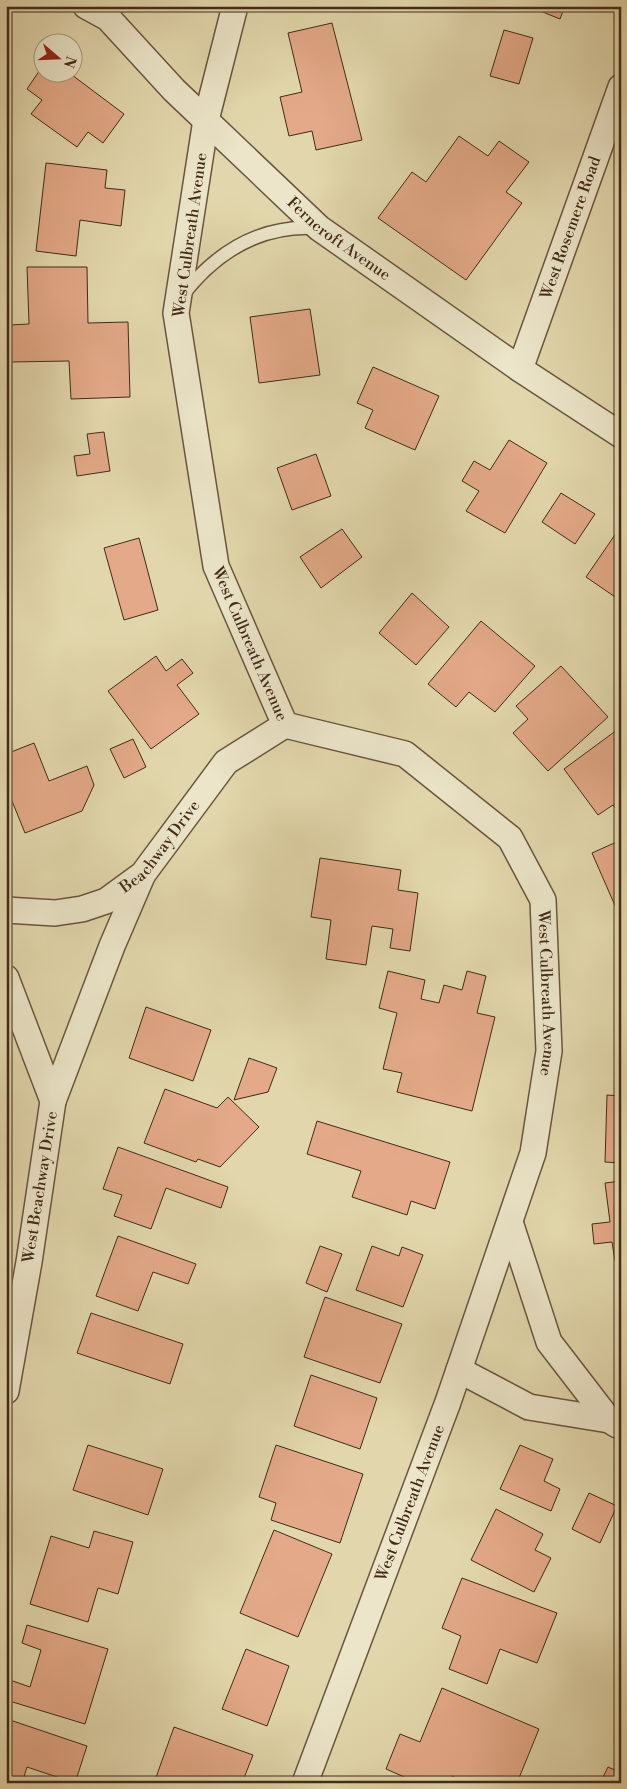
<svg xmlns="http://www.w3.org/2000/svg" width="627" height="1789" font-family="'Libre Bodoni',serif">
<rect width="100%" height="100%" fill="#e2d7ac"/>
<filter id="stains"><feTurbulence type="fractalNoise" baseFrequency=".004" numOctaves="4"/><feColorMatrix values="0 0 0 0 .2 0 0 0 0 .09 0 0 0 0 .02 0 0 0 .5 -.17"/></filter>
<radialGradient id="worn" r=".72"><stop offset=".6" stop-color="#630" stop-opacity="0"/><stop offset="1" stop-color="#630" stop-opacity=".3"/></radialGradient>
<!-- building -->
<path fill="#e3a988" stroke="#412b18" d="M 528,6 L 565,6 L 560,19 Z
M 332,23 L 362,140 L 316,150 L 312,131 L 289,136 L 280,97 L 302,92 L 288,33 Z
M 504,30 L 533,38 L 519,84 L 490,76 Z
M 42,67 L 42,72 L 68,72 L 124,114 L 103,143 L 88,132 L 77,147 L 31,114 L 42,100 L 27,89 Z
M 459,136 L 488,156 L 499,141 L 529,162 L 506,192 L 522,203 L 466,280 L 378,218 L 412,172 L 426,182 Z
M 46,163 L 107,170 L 105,188 L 125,190 L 121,226 L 80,220 L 76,256 L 36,251 Z
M 27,267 L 87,267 L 88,323 L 128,322 L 130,397 L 71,399 L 69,361 L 10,362 L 9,325 L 29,324 Z
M 310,309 L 320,375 L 259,383 L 250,317 Z
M 373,367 L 439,396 L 415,450 L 365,428 L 373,410 L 357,403 Z
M 104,432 L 110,471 L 77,476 L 74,456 L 90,454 L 87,434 Z
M 509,440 L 547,463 L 505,533 L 466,511 L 479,491 L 462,481 L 474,461 L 490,470 Z
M 316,454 L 331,496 L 292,510 L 277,468 Z
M 561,493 L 595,514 L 575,544 L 542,522 Z
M 621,526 L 621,601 L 586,577 Z
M 342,529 L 362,557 L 321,588 L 300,557 Z
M 139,538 L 158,610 L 124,620 L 104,548 Z
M 412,593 L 449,627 L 416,665 L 379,633 Z
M 481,621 L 535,666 L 495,712 L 469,692 L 456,707 L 428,684 Z
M 156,656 L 166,671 L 182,659 L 193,673 L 177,685 L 199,714 L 151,749 L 108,691 Z
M 561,666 L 608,717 L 548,771 L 513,733 L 528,719 L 516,706 Z
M 621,727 L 621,815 L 613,805 L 598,815 L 564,769 Z
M 133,739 L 146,767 L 124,778 L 110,749 Z
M 34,743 L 49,781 L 87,766 L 94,785 L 82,811 L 25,833 L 10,796 L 6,797 L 6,754 Z
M 621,840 L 621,917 L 620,917 L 592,853 Z
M 320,858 L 401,870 L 398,890 L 418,893 L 410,951 L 390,948 L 393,929 L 372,926 L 366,965 L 326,959 L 331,920 L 311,917 Z
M 388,971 L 425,980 L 421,999 L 439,1003 L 444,985 L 462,990 L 467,971 L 486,976 L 477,1013 L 495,1017 L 472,1111 L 397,1092 L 402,1073 L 383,1069 L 397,1013 L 379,1008 Z
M 146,1007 L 211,1030 L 193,1081 L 129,1058 Z
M 249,1058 L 277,1068 L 268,1092 L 234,1100 Z
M 165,1089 L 217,1108 L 228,1097 L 259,1127 L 220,1167 L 198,1159 L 196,1162 L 144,1143 Z
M 607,1095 L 621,1096 L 621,1163 L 605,1162 Z
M 317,1121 L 450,1162 L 435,1209 L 411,1201 L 407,1215 L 352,1197 L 361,1171 L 307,1154 Z
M 118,1147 L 228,1187 L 221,1208 L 166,1188 L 151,1229 L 114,1216 L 122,1195 L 103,1189 Z
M 621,1181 L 621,1261 L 615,1261 L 612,1242 L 594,1244 L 592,1224 L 610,1222 L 605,1183 Z
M 118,1236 L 196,1264 L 188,1284 L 153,1272 L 138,1311 L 96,1296 Z
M 320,1246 L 342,1254 L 327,1292 L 306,1283 Z
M 372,1246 L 399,1256 L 402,1247 L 423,1255 L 403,1307 L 356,1290 Z
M 325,1297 L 402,1324 L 380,1383 L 304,1357 Z
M 91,1313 L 183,1344 L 170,1384 L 77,1353 Z
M 311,1375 L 377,1398 L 360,1449 L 294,1426 Z
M 88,1445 L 163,1469 L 148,1515 L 73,1490 Z
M 276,1445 L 363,1474 L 340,1543 L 271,1520 L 276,1503 L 259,1497 Z
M 520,1445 L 553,1459 L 544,1481 L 560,1489 L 551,1511 L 500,1489 Z
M 589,1493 L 617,1506 L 600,1543 L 572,1529 Z
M 496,1509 L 543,1534 L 535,1550 L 551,1558 L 534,1592 L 471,1560 Z
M 274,1530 L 332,1554 L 298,1637 L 240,1613 Z
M 94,1531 L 133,1542 L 118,1594 L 98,1588 L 88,1622 L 30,1604 L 51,1536 L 89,1548 Z
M 462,1578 L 557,1613 L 537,1663 L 500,1649 L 487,1684 L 449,1669 L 461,1636 L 442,1628 Z
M 27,1625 L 108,1649 L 85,1724 L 6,1700 L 10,1680 L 30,1687 L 41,1650 L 22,1643 Z
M 246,1649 L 289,1666 L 267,1726 L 222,1709 Z
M 442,1688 L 539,1729 L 517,1783 L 469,1783 L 452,1776 L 448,1783 L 418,1783 L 386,1769 L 400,1734 L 420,1742 Z
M 10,1720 L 87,1746 L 75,1783 L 27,1767 L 22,1783 L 6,1783 L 6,1731 Z
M 174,1727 L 253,1755 L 242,1783 L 154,1783 Z
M 608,1767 L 621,1773 L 621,1783 L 600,1783 Z"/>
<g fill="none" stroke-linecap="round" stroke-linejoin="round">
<defs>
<path id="service" d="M 182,296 C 216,252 260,225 316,228"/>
<g id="minor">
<path id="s1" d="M 86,6 L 108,18 L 174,90 L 319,228 L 520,369 L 621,435"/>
<path id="s2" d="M 235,6 L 206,120 L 176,313 L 216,566 L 285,725 L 405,754 L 510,838 L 543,900 L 549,1051 L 533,1153 L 448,1402 L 305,1783"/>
<path id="s3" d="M 520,369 L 621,87"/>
<path id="s4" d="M 6,910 L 55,913 L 82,909 L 106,901 L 143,874 L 226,762 L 285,725"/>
<path d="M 6,978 L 53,1101 L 29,1262 L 6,1391"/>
<path d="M 53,1101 L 112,946 L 142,876"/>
<path d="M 510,1222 L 549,1342 L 609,1420"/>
<path d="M 459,1370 L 529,1407 L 609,1420 L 617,1425"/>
</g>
</defs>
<!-- service casing -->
<use href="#service" stroke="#69563d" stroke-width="15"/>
<!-- minor casing -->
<use href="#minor" stroke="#69563d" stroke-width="28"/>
<!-- service -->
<use href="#service" stroke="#ece5c9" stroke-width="12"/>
<!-- minor -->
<use href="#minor" stroke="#ece5c9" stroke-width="25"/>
</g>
<g text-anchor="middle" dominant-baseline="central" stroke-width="4" stroke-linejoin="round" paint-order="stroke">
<!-- street labels -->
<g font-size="16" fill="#412b18" stroke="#ece5c9">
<text stroke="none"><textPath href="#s3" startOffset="150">West Rosemere Road</textPath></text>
<text transform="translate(190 235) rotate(-82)">West Culbreath Avenue</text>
<text stroke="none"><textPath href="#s1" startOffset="345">Ferncroft Avenue</textPath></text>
<text stroke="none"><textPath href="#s2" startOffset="654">West Culbreath Avenue</textPath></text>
<text stroke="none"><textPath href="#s4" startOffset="179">Beachway Drive</textPath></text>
<text stroke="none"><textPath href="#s2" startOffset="1164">West Culbreath Avenue</textPath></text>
<text transform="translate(40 1187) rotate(-81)">West Beachway Drive</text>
<text transform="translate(410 1503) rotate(-69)">West Culbreath Avenue</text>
</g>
</g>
<!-- margin -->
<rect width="627" height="1789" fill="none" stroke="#e2d7ac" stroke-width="25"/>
<rect x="8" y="8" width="612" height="1774" fill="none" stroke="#412b18" stroke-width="2.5"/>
<rect x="12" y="12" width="602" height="1764" fill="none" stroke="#412b18"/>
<!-- north arrow -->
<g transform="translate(58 58) rotate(109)"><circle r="24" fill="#ece5c9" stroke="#a89b82"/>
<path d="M0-4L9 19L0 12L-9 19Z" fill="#8f2418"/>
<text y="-8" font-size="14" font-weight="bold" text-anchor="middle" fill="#412b18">N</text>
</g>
<rect width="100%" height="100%" filter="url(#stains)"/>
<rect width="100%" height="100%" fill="url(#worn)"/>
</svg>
